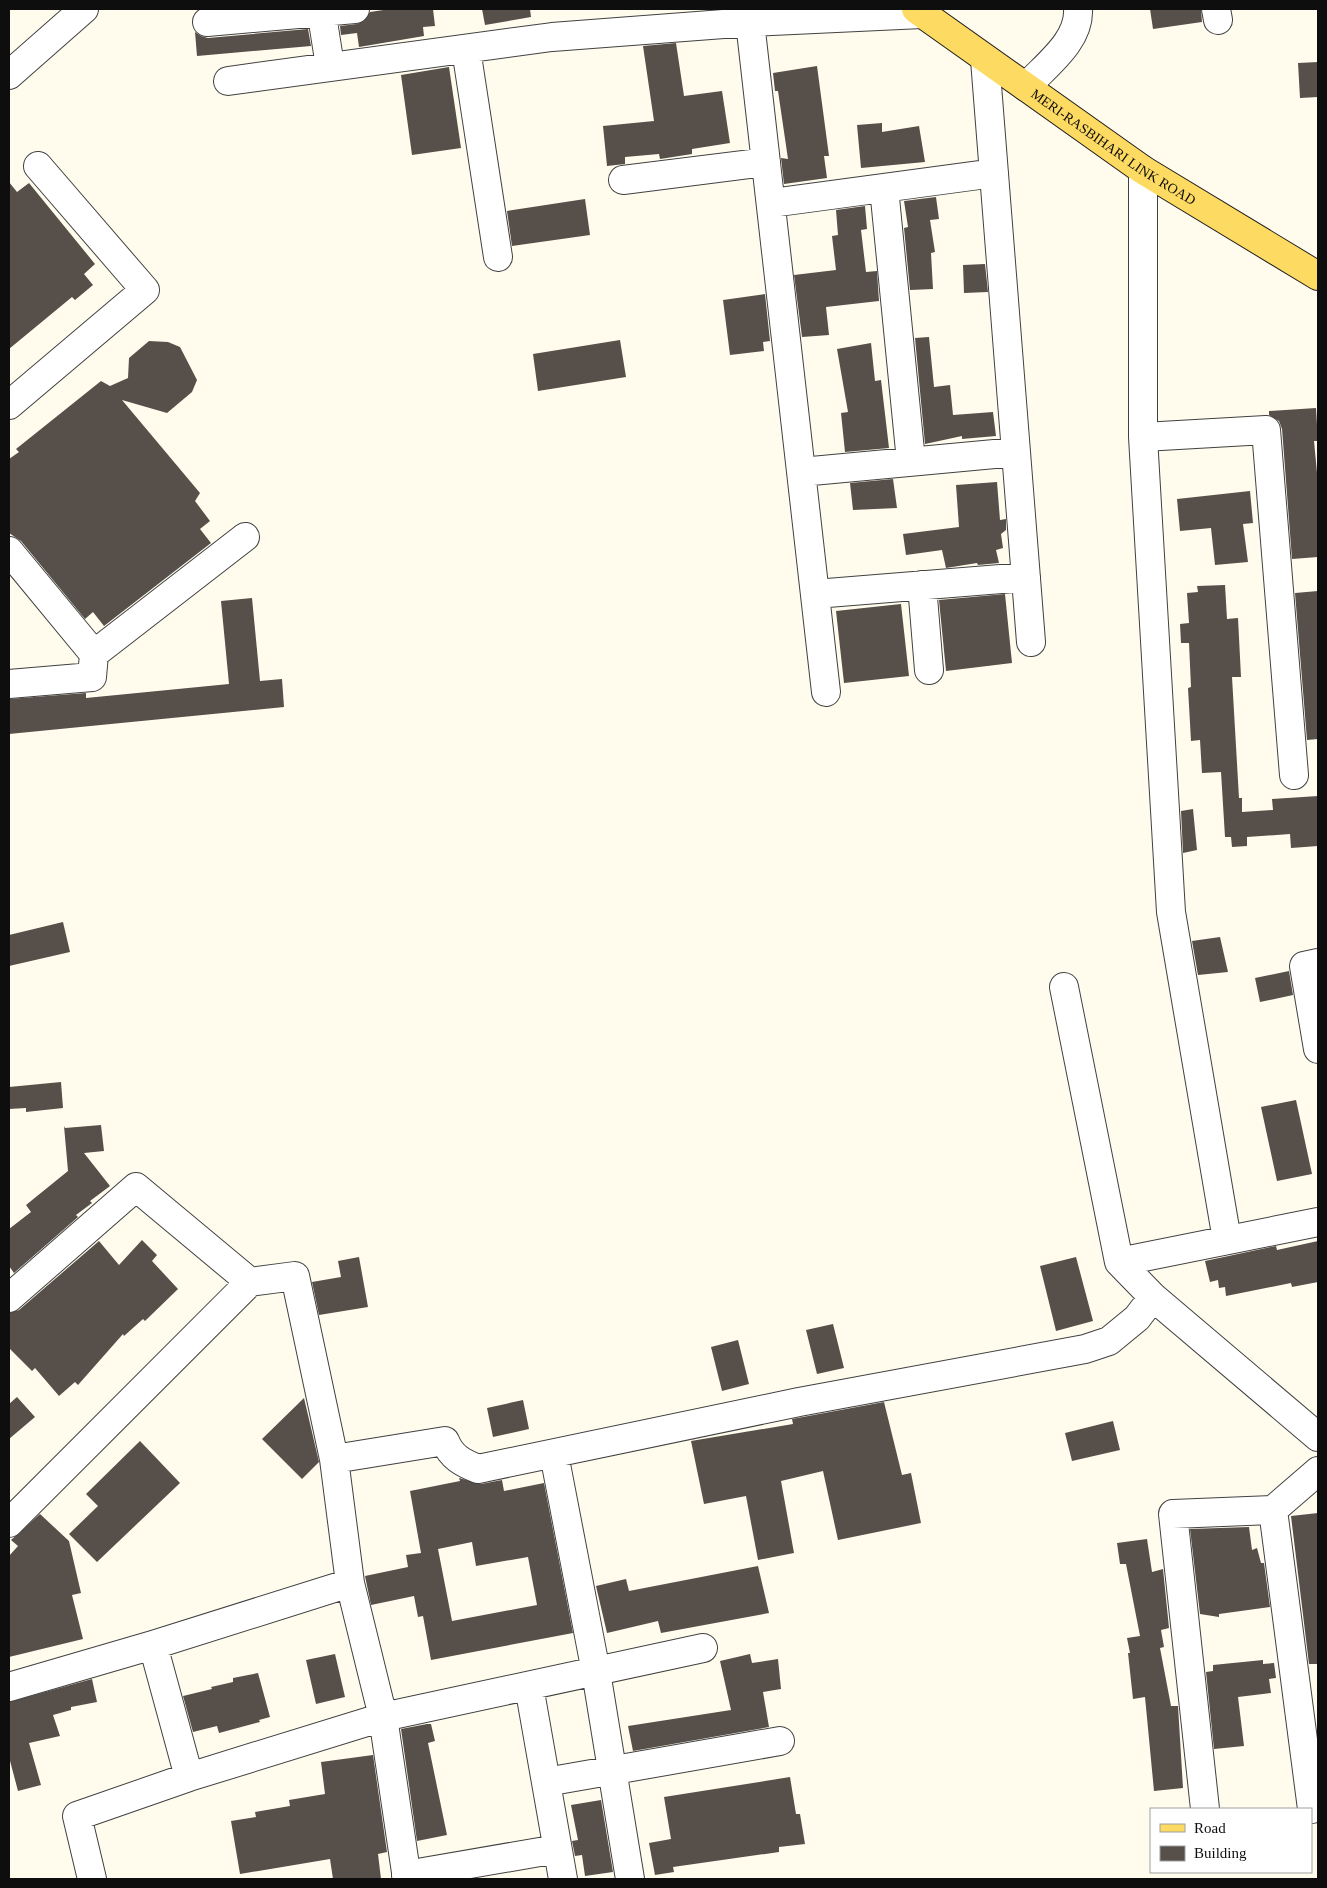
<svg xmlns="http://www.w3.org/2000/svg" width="1327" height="1888" font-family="'Times New Roman',serif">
<rect width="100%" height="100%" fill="#fffcee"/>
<!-- building -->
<path fill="#574f4a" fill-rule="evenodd" d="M 390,9 L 433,9 L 435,26 L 423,27 L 424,36 L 359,47 L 357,33 L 341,35 L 340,26 L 357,24 L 364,21 L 370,12 Z
M 482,9 L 530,9 L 531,17 L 485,25 Z
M 1150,9 L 1201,9 L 1202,22 L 1153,29 Z
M 308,29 L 311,46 L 197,56 L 195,32 L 201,36 L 208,38 Z
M 676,43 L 684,96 L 722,91 L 730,143 L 692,149 L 692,154 L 660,159 L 659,154 L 625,157 L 625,164 L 607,166 L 603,126 L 654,121 L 643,46 Z
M 1318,62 L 1318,97 L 1300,98 L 1298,63 Z
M 817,66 L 829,156 L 824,156 L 827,178 L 784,184 L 781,158 L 788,159 L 778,91 L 775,91 L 773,73 Z
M 449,67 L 461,148 L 412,155 L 401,75 Z
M 882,123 L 882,132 L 919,126 L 925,162 L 861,168 L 857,125 Z
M 9,182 L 17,192 L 29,183 L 95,264 L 84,274 L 93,285 L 75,300 L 72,297 L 9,349 Z
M 936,197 L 939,219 L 930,220 L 935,252 L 931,253 L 933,289 L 910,290 L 904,228 L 908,227 L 904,201 Z
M 585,199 L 590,235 L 512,246 L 507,211 Z
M 865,206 L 867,229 L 861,230 L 866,272 L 877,271 L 879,301 L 826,307 L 829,335 L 802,337 L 794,275 L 836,270 L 832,236 L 838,235 L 836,210 Z
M 985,264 L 988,292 L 964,293 L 963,265 Z
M 765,294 L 770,341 L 763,342 L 764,351 L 730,355 L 723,300 Z
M 929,337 L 934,387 L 950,385 L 953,415 L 993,412 L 996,436 L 962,439 L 962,436 L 925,444 L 915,338 Z
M 620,340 L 626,377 L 538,391 L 533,354 Z
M 149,341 L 168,342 L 180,347 L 197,380 L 192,392 L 167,413 L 122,400 L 200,493 L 195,501 L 210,521 L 200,529 L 211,543 L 104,626 L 93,612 L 85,619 L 21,541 L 9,533 L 9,459 L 19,452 L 16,449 L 101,381 L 110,386 L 128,378 L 129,358 Z
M 871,343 L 875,381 L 881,380 L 889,448 L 845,452 L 841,413 L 848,412 L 837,349 Z
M 1316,408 L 1318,441 L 1314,441 L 1318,483 L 1318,557 L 1292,559 L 1282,429 L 1279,421 L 1269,415 L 1269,411 Z
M 893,479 L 897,508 L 853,510 L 850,483 Z
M 997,482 L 1000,520 L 1006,519 L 1006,530 L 1001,534 L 1003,548 L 996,550 L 999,563 L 978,565 L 977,563 L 946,568 L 942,550 L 906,555 L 903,534 L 959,527 L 956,485 Z
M 1250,491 L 1253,523 L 1243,524 L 1248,562 L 1215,565 L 1211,528 L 1180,531 L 1177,499 Z
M 1225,585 L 1227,619 L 1238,618 L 1241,677 L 1232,677 L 1239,798 L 1242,798 L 1242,812 L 1273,810 L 1272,799 L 1318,796 L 1318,846 L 1291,848 L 1290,834 L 1247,837 L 1247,846 L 1232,847 L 1231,837 L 1225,837 L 1221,772 L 1202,773 L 1200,740 L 1191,741 L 1188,688 L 1191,687 L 1189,643 L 1181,643 L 1180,624 L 1189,623 L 1187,593 L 1198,592 L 1197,586 Z
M 1318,591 L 1318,739 L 1307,740 L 1295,593 Z
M 1005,594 L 1012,663 L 946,671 L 939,600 Z
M 252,598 L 260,681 L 282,679 L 284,707 L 9,734 L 9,699 L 86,693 L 86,698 L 229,684 L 221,601 Z
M 901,604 L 909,676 L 844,683 L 836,611 Z
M 1193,809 L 1197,850 L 1183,853 L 1181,811 Z
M 63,922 L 70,952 L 9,966 L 9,935 Z
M 1220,937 L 1228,972 L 1198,975 L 1192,941 Z
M 1289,971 L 1293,995 L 1260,1002 L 1255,978 Z
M 61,1082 L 63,1108 L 26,1112 L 26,1108 L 9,1109 L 9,1087 Z
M 1296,1100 L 1312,1174 L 1277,1181 L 1261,1107 Z
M 101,1125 L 104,1151 L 84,1153 L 110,1186 L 90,1201 L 92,1203 L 76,1215 L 78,1217 L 14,1273 L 9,1266 L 9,1229 L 31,1212 L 26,1205 L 68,1171 L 64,1126 L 65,1128 Z
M 142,1240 L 157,1255 L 152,1261 L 178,1289 L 145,1321 L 143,1319 L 124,1336 L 123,1334 L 78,1385 L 75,1382 L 59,1396 L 35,1368 L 32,1371 L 9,1348 L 9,1313 L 19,1310 L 99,1241 L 119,1265 Z
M 1318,1241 L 1318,1282 L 1292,1287 L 1291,1283 L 1226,1296 L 1225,1287 L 1219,1288 L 1218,1280 L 1210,1282 L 1205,1261 L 1276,1246 L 1277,1250 Z
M 359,1257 L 368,1307 L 319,1315 L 312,1282 L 341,1277 L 338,1261 Z
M 1076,1257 L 1093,1321 L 1056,1331 L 1040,1266 Z
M 833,1324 L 844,1368 L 817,1374 L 806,1330 Z
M 738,1340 L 749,1384 L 722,1391 L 711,1347 Z
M 17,1397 L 35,1417 L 9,1439 L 9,1404 Z
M 304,1398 L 319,1462 L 302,1479 L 262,1439 Z
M 523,1400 L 529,1429 L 493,1437 L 487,1408 Z
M 884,1402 L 902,1475 L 911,1473 L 921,1523 L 838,1540 L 823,1471 L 781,1481 L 794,1553 L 758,1560 L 746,1496 L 704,1504 L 691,1441 L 793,1424 L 792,1419 Z
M 1113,1421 L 1120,1450 L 1072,1461 L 1065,1433 Z
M 140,1441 L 180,1483 L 97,1562 L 69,1534 L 98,1506 L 86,1494 Z
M 459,1478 L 481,1484 L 502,1480 L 504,1491 L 544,1483 L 573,1633 L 431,1660 L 423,1616 L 418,1617 L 414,1596 L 371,1605 L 365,1576 L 408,1567 L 406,1555 L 421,1553 L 410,1491 L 460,1481 ZM 472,1542 L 476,1566 L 528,1557 L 537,1605 L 452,1621 L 438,1549 Z
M 1318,1513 L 1318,1664 L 1309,1664 L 1291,1516 Z
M 40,1514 L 69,1541 L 81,1593 L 72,1595 L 83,1639 L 9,1657 L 9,1556 L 18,1546 L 11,1540 Z
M 1249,1527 L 1252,1550 L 1257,1548 L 1261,1563 L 1264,1563 L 1270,1607 L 1219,1614 L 1219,1617 L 1200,1614 L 1190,1529 Z
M 1147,1539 L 1152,1572 L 1163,1569 L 1169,1628 L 1161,1630 L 1164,1647 L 1160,1648 L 1171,1706 L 1178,1706 L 1183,1788 L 1154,1791 L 1145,1697 L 1133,1699 L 1128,1653 L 1130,1653 L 1127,1638 L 1140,1636 L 1126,1564 L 1120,1564 L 1117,1543 Z
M 758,1566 L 769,1613 L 661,1633 L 658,1621 L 607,1633 L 596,1586 L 626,1579 L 629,1591 Z
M 335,1654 L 345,1697 L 316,1704 L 306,1660 Z
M 750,1654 L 752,1663 L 778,1659 L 781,1689 L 763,1692 L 769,1727 L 633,1751 L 628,1726 L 731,1710 L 720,1661 Z
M 1263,1660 L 1263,1664 L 1274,1663 L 1276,1678 L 1269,1679 L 1271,1693 L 1238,1697 L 1244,1746 L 1214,1749 L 1206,1672 L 1213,1671 L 1213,1665 Z
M 258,1673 L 270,1717 L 259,1720 L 260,1722 L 219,1733 L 217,1726 L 193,1732 L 183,1696 L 212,1689 L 211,1687 L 233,1682 L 233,1678 Z
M 92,1679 L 97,1702 L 71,1707 L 71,1710 L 53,1715 L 60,1736 L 29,1743 L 41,1785 L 18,1791 L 9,1757 L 9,1702 Z
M 427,1724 L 431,1724 L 435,1741 L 428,1743 L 447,1835 L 417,1841 L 401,1729 Z
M 373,1755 L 387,1852 L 378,1854 L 381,1879 L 333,1879 L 330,1859 L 240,1874 L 231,1821 L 256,1817 L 255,1812 L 290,1806 L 289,1800 L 325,1794 L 321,1762 Z
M 790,1777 L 796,1814 L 800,1814 L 805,1844 L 779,1847 L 779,1852 L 673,1867 L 674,1872 L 655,1875 L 649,1843 L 671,1839 L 664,1797 Z
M 601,1800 L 613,1872 L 585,1876 L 582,1855 L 575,1856 L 572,1841 L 578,1840 L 571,1805 Z"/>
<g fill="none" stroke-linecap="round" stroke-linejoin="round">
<defs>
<path id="minor" d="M 321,9 L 330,66
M 1216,9 L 1218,20
M 207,22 L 355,9
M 750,22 L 826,692
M 466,49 L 498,257
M 985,60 L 1031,642
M 9,75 L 84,9
M 228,81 L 552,37 L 750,22 L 922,14
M 1026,87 C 1046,65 1080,41 1078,9
M 1143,170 L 1143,437 L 1171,912 L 1227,1240
M 623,180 L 766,162
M 884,188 L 911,461
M 771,203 L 994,173
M 9,405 L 145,290 L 38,166
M 1143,437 L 1266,430 L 1294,775
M 801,472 L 1016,452
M 9,551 L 94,654
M 922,585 L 929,670
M 815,594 L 1026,577
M 9,684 L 92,677 L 94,654 L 245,537
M 1318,963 L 1304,966 L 1318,1049
M 1064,987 L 1119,1262 L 1153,1297 L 1318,1437
M 1119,1262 L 1318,1222
M 9,1298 L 136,1187 L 250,1282
M 554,1454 L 596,1672 L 630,1879
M 334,1459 L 445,1441 C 451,1457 463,1463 478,1469 L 799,1402 L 1085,1349 L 1109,1341 L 1137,1318 L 1153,1297
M 1273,1510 L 1312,1809
M 9,1523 L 250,1282 L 295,1276 L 334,1459 L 350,1583 L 383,1717 L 189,1777 L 77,1816 L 92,1879
M 153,1645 L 189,1777
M 529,1686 L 563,1879
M 9,1687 L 153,1645 L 350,1583
M 546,1782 L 780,1741
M 1205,1809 L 1173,1514 L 1273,1510 L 1318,1471
M 406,1875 L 557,1849
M 407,1879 L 383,1717 L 703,1648"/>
<g id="major">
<path id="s1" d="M 916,9 L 1143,170 L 1318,276"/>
</g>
</defs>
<!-- minor casing -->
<use href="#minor" stroke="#414141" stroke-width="30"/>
<!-- major casing -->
<use href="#major" stroke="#1f1f1f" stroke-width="30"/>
<!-- minor -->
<use href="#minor" stroke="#fff" stroke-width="28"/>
<!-- major -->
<use href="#major" stroke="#fdda61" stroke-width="28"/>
</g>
<g text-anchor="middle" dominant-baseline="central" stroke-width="5" stroke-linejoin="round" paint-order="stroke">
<!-- street labels -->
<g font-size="14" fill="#0e0e0e" stroke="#fff">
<text stroke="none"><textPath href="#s1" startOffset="241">MERI-RASBIHARI LINK ROAD</textPath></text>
</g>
</g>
<!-- border -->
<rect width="1327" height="1888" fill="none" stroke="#0e0e0e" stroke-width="20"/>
<!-- legend -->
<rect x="1150" y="1808" width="162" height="65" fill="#ffffff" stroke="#9f9f9f"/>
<rect x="1160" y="1824" width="25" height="8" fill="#fdda61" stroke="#9f9f9f"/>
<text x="1194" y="1833" font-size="15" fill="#0e0e0e">Road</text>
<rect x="1160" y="1846" width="25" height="15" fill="#574f4a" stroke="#9f9f9f"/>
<text x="1194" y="1858" font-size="15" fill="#0e0e0e">Building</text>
</svg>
